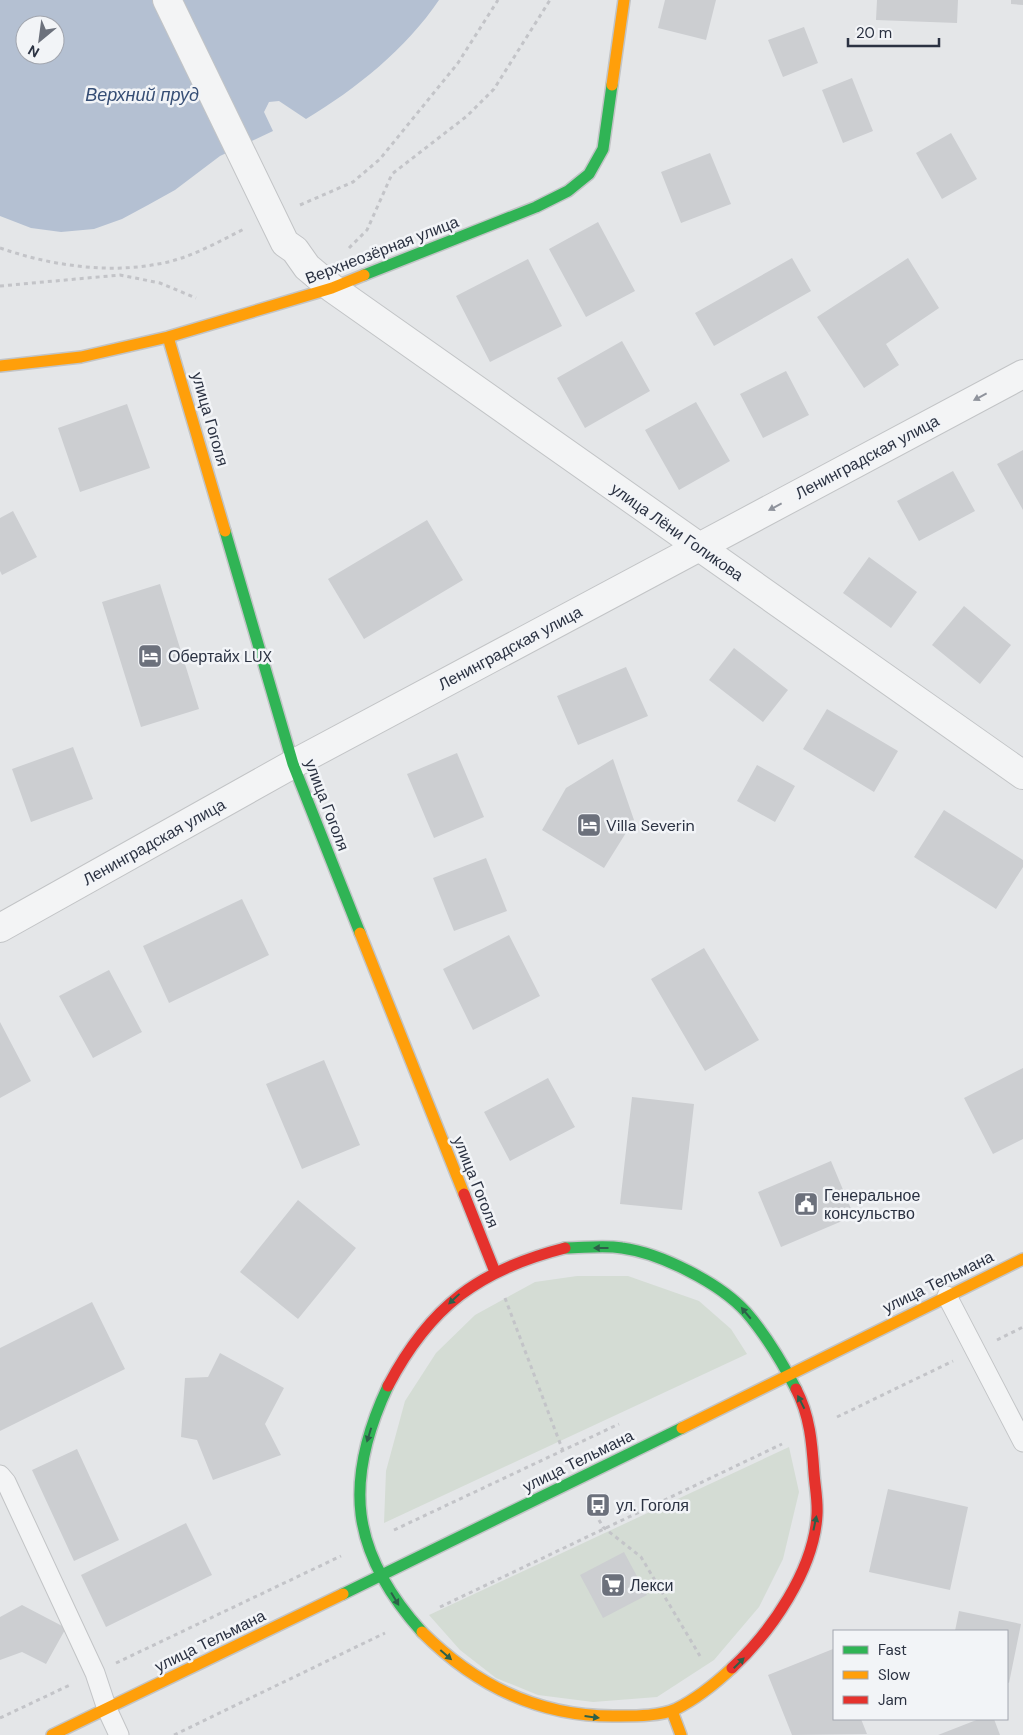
<svg xmlns="http://www.w3.org/2000/svg" width="1023" height="1735" font-family="'DM Sans',sans-serif">
<rect width="100%" height="100%" fill="#e4e6e8"/>
<!-- green -->
<path fill="#d4dcd4" d="M 577,1276 L 628,1276 L 699,1301 L 731,1329 L 747,1354 L 384,1523 L 386,1471 L 405,1401 L 436,1353 L 475,1315 L 535,1282 Z
M 789,1447 L 799,1492 L 783,1559 L 759,1607 L 714,1660 L 657,1697 L 593,1702 L 538,1695 L 496,1678 L 460,1650 L 429,1615 Z"/>
<!-- water -->
<path fill="#b4c0d2" fill-rule="evenodd" d="M 0,0 L 439,0 C 406,49 356,89 306,119 L 279,101 L 269,102 L 264,112 L 273,131 L 220,156 L 175,190 L 148,205 L 122,219 L 94,229 L 61,232 L 31,228 L 0,216 ZM 25,25 L 55,25 L 55,55 L 25,55 Z"/>
<!-- building -->
<path fill="#ccced1" d="M 665,0 L 716,0 L 706,40 L 658,28 Z
M 877,0 L 958,0 L 957,23 L 876,20 Z
M 1011,0 L 1023,0 L 1023,5 L 1011,4 Z
M 804,27 L 818,63 L 783,77 L 768,40 Z
M 852,78 L 873,131 L 843,143 L 822,90 Z
M 951,133 L 977,179 L 942,199 L 916,153 Z
M 710,153 L 731,204 L 681,223 L 661,172 Z
M 598,222 L 635,291 L 586,317 L 549,249 Z
M 792,258 L 811,291 L 714,346 L 695,313 Z
M 908,258 L 939,308 L 886,344 L 899,365 L 864,388 L 817,317 Z
M 528,259 L 562,326 L 490,362 L 456,296 Z
M 622,341 L 650,391 L 585,428 L 557,378 Z
M 786,371 L 809,415 L 763,438 L 740,394 Z
M 696,402 L 730,461 L 679,490 L 645,430 Z
M 127,404 L 150,468 L 80,492 L 58,428 Z
M 1023,450 L 1023,510 L 997,464 Z
M 953,471 L 975,511 L 919,541 L 897,501 Z
M 13,511 L 37,557 L 2,575 L 0,571 L 0,518 Z
M 427,520 L 463,580 L 364,639 L 328,579 Z
M 869,557 L 917,592 L 891,628 L 843,593 Z
M 160,584 L 199,709 L 141,727 L 102,602 Z
M 964,606 L 1011,645 L 980,684 L 932,645 Z
M 734,648 L 788,690 L 763,722 L 709,680 Z
M 626,667 L 648,716 L 578,745 L 557,696 Z
M 827,709 L 898,751 L 874,792 L 803,749 Z
M 73,747 L 93,799 L 31,822 L 12,769 Z
M 457,753 L 484,817 L 434,838 L 407,774 Z
M 613,759 L 634,820 L 604,868 L 542,830 L 566,788 Z
M 757,765 L 795,786 L 775,822 L 737,801 Z
M 944,810 L 1023,860 L 1023,867 L 996,909 L 914,857 Z
M 486,858 L 507,911 L 454,931 L 433,878 Z
M 242,899 L 269,955 L 169,1003 L 143,946 Z
M 509,935 L 540,996 L 473,1030 L 443,969 Z
M 704,948 L 759,1040 L 705,1071 L 651,979 Z
M 109,970 L 142,1032 L 93,1058 L 59,996 Z
M 0,1022 L 31,1081 L 0,1098 Z
M 324,1060 L 360,1145 L 302,1169 L 266,1084 Z
M 1023,1068 L 1023,1139 L 993,1154 L 964,1098 Z
M 548,1078 L 575,1127 L 510,1161 L 484,1112 Z
M 632,1097 L 694,1104 L 682,1210 L 620,1204 Z
M 831,1161 L 854,1216 L 781,1247 L 758,1192 Z
M 298,1200 L 356,1248 L 298,1319 L 240,1272 Z
M 92,1302 L 125,1369 L 0,1431 L 0,1348 Z
M 220,1353 L 284,1388 L 265,1424 L 281,1455 L 213,1480 L 197,1440 L 181,1437 L 185,1378 L 208,1377 Z
M 77,1449 L 119,1540 L 74,1561 L 32,1470 Z
M 888,1489 L 968,1507 L 950,1590 L 869,1572 Z
M 186,1523 L 212,1575 L 106,1627 L 81,1575 Z
M 624,1552 L 647,1595 L 603,1618 L 580,1575 Z
M 22,1605 L 66,1628 L 46,1664 L 22,1652 L 0,1660 L 0,1617 Z
M 959,1611 L 1021,1624 L 1009,1683 L 1007,1682 L 1007,1631 L 955,1631 Z
M 833,1649 L 834,1719 L 861,1719 L 867,1734 L 792,1735 L 768,1675 Z
M 979,1719 L 994,1719 L 1000,1735 L 938,1735 Z"/>
<g fill="none" stroke-linecap="round" stroke-linejoin="round">
<defs>
<path id="lane" d="M 947,1296 L 1023,1442
M 0,1475 L 6,1482 L 95,1673 L 107,1709 L 119,1735"/>
<path id="street" d="M 167,0 L 285,243 L 295,250 L 307,267 L 332,288 L 1023,775
M 0,928 L 293,764 L 1023,374"/>
<path id="fast" d="M 364,275 L 536,207 L 568,191 L 589,174 L 603,149 L 612,85
M 225,531 L 293,764 L 360,933
M 565,1248 C 584,1248 603,1245 622,1248 C 660,1253 720,1283 746,1312 C 766,1335 782,1362 796,1389
M 388,1386 C 343,1482 350,1552 422,1632
M 343,1594 L 682,1428"/>
<path id="slow" d="M 612,85 L 624,0
M 168,337 L 225,531
M 0,366 L 81,357 L 168,337 L 332,288 L 364,275
M 360,933 L 464,1194
M 682,1428 L 1023,1259
M 422,1632 C 477,1687 542,1718 620,1716 C 638,1716 660,1716 676,1709 C 696,1699 716,1683 732,1668
M 672,1711 L 681,1735
M 52,1735 L 343,1594"/>
<path id="jam" d="M 464,1194 L 495,1272
M 388,1386 C 430,1306 479,1270 565,1248
M 732,1668 C 771,1632 814,1570 817,1515 C 818,1501 815,1487 814,1473 C 812,1443 810,1416 796,1389"/>
</defs>
<!-- lane casing -->
<use href="#lane" stroke="#c2c4c6" stroke-width="21"/>
<!-- street casing -->
<use href="#street" stroke="#c2c4c6" stroke-width="30"/>
<!-- fast casing -->
<use href="#fast" stroke="#c2c4c6" stroke-width="14"/>
<!-- slow casing -->
<use href="#slow" stroke="#c2c4c6" stroke-width="14"/>
<!-- jam casing -->
<use href="#jam" stroke="#c2c4c6" stroke-width="14"/>
<!-- path -->
<path stroke="#c3c4c8" stroke-width="3" stroke-dasharray="4 4" stroke-linecap="butt" d="M 300,205 L 353,182 L 380,159 L 458,63 L 498,0
M 0,248 C 49,265 107,274 158,264 C 189,259 218,242 246,228
M 349,248 L 367,230 L 392,174 L 467,116 L 494,89 L 550,0
M 0,286 L 120,275 L 160,283 L 196,298
M 505,1298 L 563,1451
M 997,1340 L 1023,1327
M 837,1417 L 953,1361
M 591,1506 L 603,1527 L 641,1557 L 700,1656
M 394,1530 L 619,1424
M 440,1607 L 782,1444
M 116,1663 L 341,1556
M 0,1718 L 72,1684
M 174,1735 L 385,1633"/>
<!-- lane -->
<use href="#lane" stroke="#f3f4f5" stroke-width="19"/>
<!-- street -->
<use href="#street" stroke="#f3f4f5" stroke-width="28"/>
<!-- fast -->
<use href="#fast" stroke="#30b455" stroke-width="11"/>
<!-- slow -->
<use href="#slow" stroke="#ff9f0a" stroke-width="11"/>
<!-- jam -->
<use href="#jam" stroke="#e5322d" stroke-width="11"/>
</g>
<!-- one-way arrows -->
<defs><path id="oneway-solid" d="M-6-.8H1V-3.2L6.5 0L1 3.2V.8H-6Z" transform="scale(1.25)"/></defs>
<g fill="#8f939c">
<use href="#oneway-solid" transform="translate(980 397) rotate(152)"/>
<use href="#oneway-solid" transform="translate(775 507) rotate(152)"/>
</g>
<g fill="#2d6049">
<use href="#oneway-solid" transform="translate(601 1248) rotate(-180)"/>
<use href="#oneway-solid" transform="translate(454 1299) rotate(137)"/>
<use href="#oneway-solid" transform="translate(746 1313) rotate(-130)"/>
<use href="#oneway-solid" transform="translate(801 1402) rotate(-117)"/>
<use href="#oneway-solid" transform="translate(369 1435) rotate(107)"/>
<use href="#oneway-solid" transform="translate(815 1523) rotate(-78)"/>
<use href="#oneway-solid" transform="translate(395 1599) rotate(59)"/>
<use href="#oneway-solid" transform="translate(446 1655) rotate(41)"/>
<use href="#oneway-solid" transform="translate(739 1663) rotate(-45)"/>
<use href="#oneway-solid" transform="translate(592 1717) rotate(7)"/>
</g>
<!-- icons -->
<defs>
<symbol id="hotel-square" viewBox="-11 -11 22 22"><rect x="-9" y="-9" width="18" height="18" rx="4" fill="#6c717c" stroke="#f2f4f7"/><path d="M-6-4.5h1.5V1H6V5H4.5V3h-9V5H-6ZM-4 0a1.8 1.8 0 1 1 3.6 0ZM.5 0V-2.5h3Q6-2.5 6 0Z" fill="#fff"/></symbol>
<symbol id="civic-square" viewBox="-11 -11 22 22"><rect x="-9" y="-9" width="18" height="18" rx="4" fill="#6c717c" stroke="#f2f4f7"/><path d="M-.6-6.5H3V-4.5H.6V-3L4-1V1h2V6H-6V1h2V-1L-.6-3ZM-1.2 2.5V6h2.4V2.5Z" fill="#fff"/></symbol>
<symbol id="bus-square" viewBox="-11 -11 22 22"><rect x="-9" y="-9" width="18" height="18" rx="4" fill="#6c717c" stroke="#f2f4f7"/><path d="M-5-6H5V4H4V6H2V4H-2V6H-4V4H-5ZM-3.5-4V0h7V-4ZM-3.5 1.2v1.5H-2V1.2ZM2 1.2v1.5H3.5V1.2Z" fill="#fff"/></symbol>
<symbol id="supermarket-square" viewBox="-11 -11 22 22"><rect x="-9" y="-9" width="18" height="18" rx="4" fill="#6c717c" stroke="#f2f4f7"/><path d="M-6-5.5h2.5l.6 2H6L4.5 2H-2.5L-4.4-4H-6ZM-1.5 3.2a1.3 1.3 0 1 0 .1 0ZM3 3.2a1.3 1.3 0 1 0 .1 0Z" fill="#fff"/></symbol>
</defs>
<g fill-rule="evenodd">
<use href="#hotel-square" x="136" y="642" width="28" height="28"/>
<use href="#hotel-square" x="575" y="811" width="28" height="28"/>
<use href="#civic-square" x="792" y="1190" width="28" height="28"/>
<use href="#bus-square" x="584" y="1491" width="28" height="28"/>
<use href="#supermarket-square" x="599" y="1571" width="28" height="28"/>
</g>
<g text-anchor="middle" dominant-baseline="central" stroke-width="5" stroke-linejoin="round" paint-order="stroke">
<!-- street labels -->
<g font-size="16" fill="#2b3242" stroke="#f2f4f7">
<text transform="translate(382 250) rotate(-21)">Верхнеозёрная улица</text>
<text transform="translate(210 419) rotate(74)">улица Гоголя</text>
<text transform="translate(867 457) rotate(-28)">Ленинградская улица</text>
<text transform="translate(677 532) rotate(35)">улица Лёни Голикова</text>
<text transform="translate(510 648) rotate(-28)">Ленинградская улица</text>
<text transform="translate(327 805) rotate(69)">улица Гоголя</text>
<text transform="translate(154 842) rotate(-29)">Ленинградская улица</text>
<text transform="translate(476 1182) rotate(68)">улица Гоголя</text>
<text transform="translate(938 1282) rotate(-26)">улица Тельмана</text>
<text transform="translate(578 1461) rotate(-26)">улица Тельмана</text>
<text transform="translate(210 1641) rotate(-26)">улица Тельмана</text>
</g>
<!-- poi labels -->
<g font-size="16" fill="#2b3242" stroke="#f2f4f7" text-anchor="start">
<text x="168" y="656">Обертайх LUX</text>
<text x="606" y="825">Villa Severin</text>
<text x="824" y="1195">Генеральное<tspan x="824" dy="18">консульство</tspan></text>
<text x="616" y="1505">ул. Гоголя</text>
<text x="630" y="1585">Лекси</text>
</g>
<!-- water labels -->
<g font-size="18" font-style="italic" fill="#364e75" stroke="#f2f4f7">
<text x="142" y="95">Верхний пруд</text>
</g>
</g>
<!-- legend -->
<rect x="833" y="1630" width="175" height="90" fill="#f2f4f7" stroke="#a2a6af"/>
<rect x="843" y="1646" width="25" height="8" fill="#30b455" stroke="#a2a6af"/>
<text x="878" y="1655" font-size="15" fill="#2b3242">Fast</text>
<rect x="843" y="1671" width="25" height="8" fill="#ff9f0a" stroke="#a2a6af"/>
<text x="878" y="1680" font-size="15" fill="#2b3242">Slow</text>
<rect x="843" y="1696" width="25" height="8" fill="#e5322d" stroke="#a2a6af"/>
<text x="878" y="1705" font-size="15" fill="#2b3242">Jam</text>
<!-- north arrow -->
<g transform="translate(40 40) rotate(209)"><circle r="24" fill="#f2f4f7" stroke="#a2a6af"/>
<path d="M0-4L9 19L0 12L-9 19Z" fill="#6c717c"/>
<text y="-8" font-size="14" font-weight="bold" text-anchor="middle" fill="#2b3242">N</text>
</g>
<!-- scale -->
<path d="M848 38v8h91v-8" fill="none" stroke="#2b3242" stroke-width="2.5"/>
<text x="856" y="38" font-size="15" fill="#2b3242" stroke="#f2f4f7" stroke-width="4" paint-order="stroke">20 m</text>
</svg>
